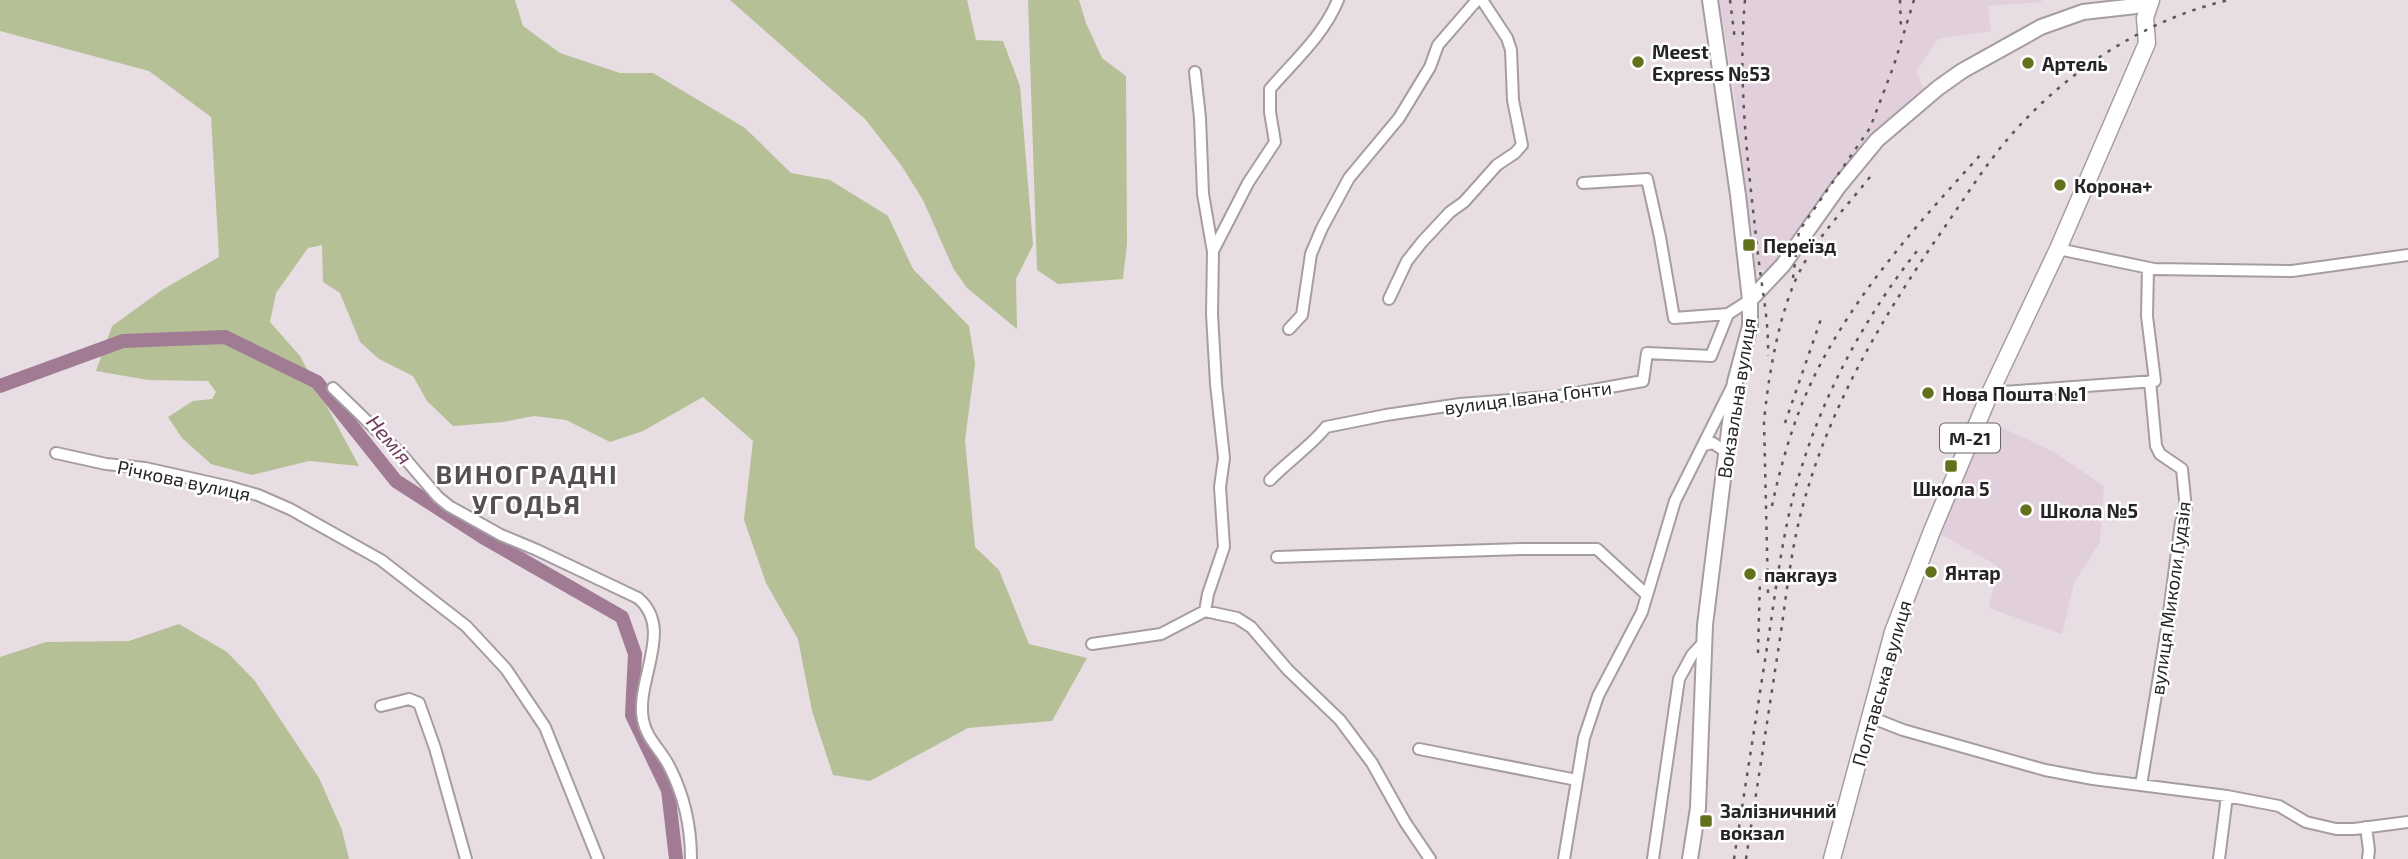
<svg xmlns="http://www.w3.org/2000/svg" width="2408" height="859" font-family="'Exo 2',sans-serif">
<rect width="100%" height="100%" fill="#e7dde3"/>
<!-- built -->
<path fill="#e1d0db" d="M 1719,0 L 2041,0 L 2042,2 L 1988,6 L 1991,31 L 1938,39 L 1916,71 L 1924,90 L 1880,129 L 1779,267 L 1754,271 L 1733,83 Z
M 1988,421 L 2054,452 L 2104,486 L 2100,542 L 2074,583 L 2062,634 L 1989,608 L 1998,566 L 1940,534 Z"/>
<!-- green -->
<path fill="#b6c097" d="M 0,0 L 515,0 L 523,26 L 560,53 L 620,73 L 653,73 L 745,128 L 791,173 L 830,180 L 888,216 L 913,269 L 969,326 L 975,364 L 965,440 L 975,547 L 999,570 L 1029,644 L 1087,658 L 1052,721 L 968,728 L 870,781 L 833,775 L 812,711 L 798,639 L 766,583 L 744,520 L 753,441 L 703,397 L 643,431 L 610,442 L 566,420 L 534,416 L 503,422 L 453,426 L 427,401 L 413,376 L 379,359 L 360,342 L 340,293 L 323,282 L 322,245 L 308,248 L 276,293 L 270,322 L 300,356 L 359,466 L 309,461 L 252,475 L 211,464 L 182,438 L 168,417 L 193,401 L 212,399 L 216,392 L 208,381 L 148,380 L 96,371 L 112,326 L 162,290 L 219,257 L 211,117 L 149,71 L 0,31 Z
M 730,0 L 967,0 L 976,40 L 1003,41 L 1020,86 L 1033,245 L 1016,279 L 1017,329 L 967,288 L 953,268 L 923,200 L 901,165 L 865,119 Z
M 1028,0 L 1079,0 L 1086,23 L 1102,58 L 1126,76 L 1127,244 L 1123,279 L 1058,284 L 1037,270 Z
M 179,624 L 227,652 L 255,681 L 319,778 L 342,830 L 349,859 L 0,859 L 0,657 L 46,642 L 129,641 Z"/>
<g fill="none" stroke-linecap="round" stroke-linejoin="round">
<!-- river -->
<path stroke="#a07b93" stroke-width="14" d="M 0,386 L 123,341 L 225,337 L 317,382 L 396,481 L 486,539 L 622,617 L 635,654 L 632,715 L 668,790 L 676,859"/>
<defs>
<path id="minor" d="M 1583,183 L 1647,179 L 1660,237 L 1674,318 L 1728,314
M 2058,249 L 2154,269 L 2292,271 L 2408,255
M 1213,251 L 1248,183 L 1275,142 L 1270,112 L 1270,89 C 1295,60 1323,36 1338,0
M 1389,299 L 1407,261 L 1422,242 L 1450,212 L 1464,202 L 1497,165 L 1515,153 L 1522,145 L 1513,100 L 1511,50 L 1507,38 L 1482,0
M 1289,329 L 1302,315 L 1311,254 L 1322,228 L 1349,178 L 1399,118 L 1430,67 L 1438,45 L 1477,0
M 333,388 L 402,455 L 438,497 L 449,506 L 501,535 L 537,550 L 638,598 C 675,629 635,680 643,720 C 646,738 661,750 669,766 C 684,795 691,827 691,859
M 1990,393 L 2155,381 L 2147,316 L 2148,268
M 1704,445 L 1713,443 L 1726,452
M 56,453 L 106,464 L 145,468 L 230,487 L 258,495 L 290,509 L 381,560 L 466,626 L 506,669 L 545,727 L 598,859
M 1270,480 C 1288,461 1310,447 1326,427 L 1386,415 L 1460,404 L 1560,396 L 1643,381 L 1647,353 L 1711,356 L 1728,314 L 1750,300
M 1277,557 L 1521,549 L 1597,549 L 1647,595
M 1205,611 L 1237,618 L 1251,627 L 1288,670 L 1340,720 L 1372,763 L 1405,822 L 1430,859
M 1092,644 L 1161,634 L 1205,611 L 1208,594 L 1224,547 L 1220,487 L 1224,458 L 1216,384 L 1212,314 L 1213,252 L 1203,194 L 1200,118 L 1195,72
M 381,706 L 409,699 L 419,703 L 435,748 L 466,859
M 1870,717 L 1903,730 L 2045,770 L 2093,779 L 2227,796 L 2279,806 L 2306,822 L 2336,829 L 2354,829 L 2408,822
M 1419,749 L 1577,780
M 2141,785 L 2167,628 L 2181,522 L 2186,509 L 2182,469 L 2160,454 L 2156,446 L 2150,381
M 2366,827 L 2369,850 L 2368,859
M 1564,859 L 1584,738 L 1598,696 L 1642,612 L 1675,501 L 1732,387
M 1653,859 L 1679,679 L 1692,655 L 1704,642
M 2219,859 L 2227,796"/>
<path id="major" d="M 1750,300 L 1783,265 L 1839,186 L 1877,140 L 1938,88 L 1962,71 L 2041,27 L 2083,12 L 2136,6 L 2150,0
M 1690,859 L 1698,808 L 1705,625 L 1735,382 L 1750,326 L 1750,300 L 1738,195 L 1710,0"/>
<path id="highway" d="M 1832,859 L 1893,632 L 1932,531 L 1990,393 L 2058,249 L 2147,43 L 2145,18 L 2151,0"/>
</defs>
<!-- minor casing -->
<use href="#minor" stroke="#a69da2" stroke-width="14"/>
<!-- major casing -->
<use href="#major" stroke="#a69da2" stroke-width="18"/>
<!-- highway casing -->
<use href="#highway" stroke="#a69da2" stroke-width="19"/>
<!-- minor -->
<use href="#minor" stroke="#fff" stroke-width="10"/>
<!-- major -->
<use href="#major" stroke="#fff" stroke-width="14"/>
<!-- highway -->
<use href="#highway" stroke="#fff" stroke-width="16"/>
<!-- rail -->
<path stroke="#5b5659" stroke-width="2.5" stroke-dasharray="3.5 7" stroke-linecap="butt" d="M 1730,0 L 1735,40
M 1745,0 C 1737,85 1749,171 1758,255 C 1762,289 1769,322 1768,356
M 1900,0 L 1901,28
M 1793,278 L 1799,231 L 1870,128 L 1894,65 L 1914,0
M 1785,423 L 1821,319
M 1772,506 C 1781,464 1793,422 1811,383 C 1852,296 1920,221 1984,151
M 1768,593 L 1764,422 C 1768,377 1780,306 1802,267 C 1820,234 1847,206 1870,177
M 1758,653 L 1760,579
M 1734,859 C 1746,782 1758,705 1770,628 C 1778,574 1785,518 1802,466 C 1826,389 1867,314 1917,251
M 1746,859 C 1757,788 1768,716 1779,645 C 1786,600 1790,554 1802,509 C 1828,410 1878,325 1935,241 C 1960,206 1983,167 2012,134 C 2068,70 2146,19 2229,0"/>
</g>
<!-- markers -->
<g fill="#63711c" stroke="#fff" stroke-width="2.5">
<circle cx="1638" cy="62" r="7"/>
<circle cx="2028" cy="63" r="7"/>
<circle cx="2060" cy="185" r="7"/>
<rect x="1742" y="238" width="14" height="14" rx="3.5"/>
<circle cx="1928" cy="393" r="7"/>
<rect x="1944" y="459" width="14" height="14" rx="3.5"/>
<circle cx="2026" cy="510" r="7"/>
<circle cx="1931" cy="572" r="7"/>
<circle cx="1750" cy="574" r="7"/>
<rect x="1699" y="814" width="14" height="14" rx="3.5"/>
</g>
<g text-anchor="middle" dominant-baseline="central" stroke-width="5" stroke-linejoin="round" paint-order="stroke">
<!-- shield labels -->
<rect fill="#fff" stroke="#686667" stroke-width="2" x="1940" y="423.5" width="60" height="29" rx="5"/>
<g font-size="18" font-weight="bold" fill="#272426">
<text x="1970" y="438">М-21</text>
</g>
<!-- poi labels -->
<g font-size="19" font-weight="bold" fill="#272426" stroke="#fff" text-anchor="start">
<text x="1652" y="51">Meest<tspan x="1652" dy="22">Express №53</tspan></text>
<text x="2042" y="63">Артель</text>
<text x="2074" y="185">Корона+</text>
<text x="1763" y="245">Переїзд</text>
<text x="1942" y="393">Нова Пошта №1</text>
<text x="1951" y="488" text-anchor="middle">Школа 5</text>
<text x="2040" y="510">Школа №5</text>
<text x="1945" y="572">Янтар</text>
<text x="1764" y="574">пакгауз</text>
<text x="1720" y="810">Залізничний<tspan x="1720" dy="22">вокзал</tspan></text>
</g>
<!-- street labels -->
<g font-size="19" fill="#272426" stroke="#fff">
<text transform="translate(1528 397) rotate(-7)">вулиця Івана Гонти</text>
<text transform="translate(1736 398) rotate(-81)">Вокзальна вулиця</text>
<text transform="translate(184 480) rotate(12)">Річкова вулиця</text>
<text transform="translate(2170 598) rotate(-82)">вулиця Миколи Гудзія</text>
<text transform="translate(1881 683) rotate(-74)">Полтавська вулиця</text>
</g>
<!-- water labels -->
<g font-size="21" font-style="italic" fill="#6f3b5f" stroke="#fff">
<text transform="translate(390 439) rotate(50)">Немія</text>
</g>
<!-- district labels -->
<g font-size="26" font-weight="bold" letter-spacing="2" fill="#564e53" stroke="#fff">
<text x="527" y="473">ВИНОГРАДНІ<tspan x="527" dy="30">УГОДЬЯ</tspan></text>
</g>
</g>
</svg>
